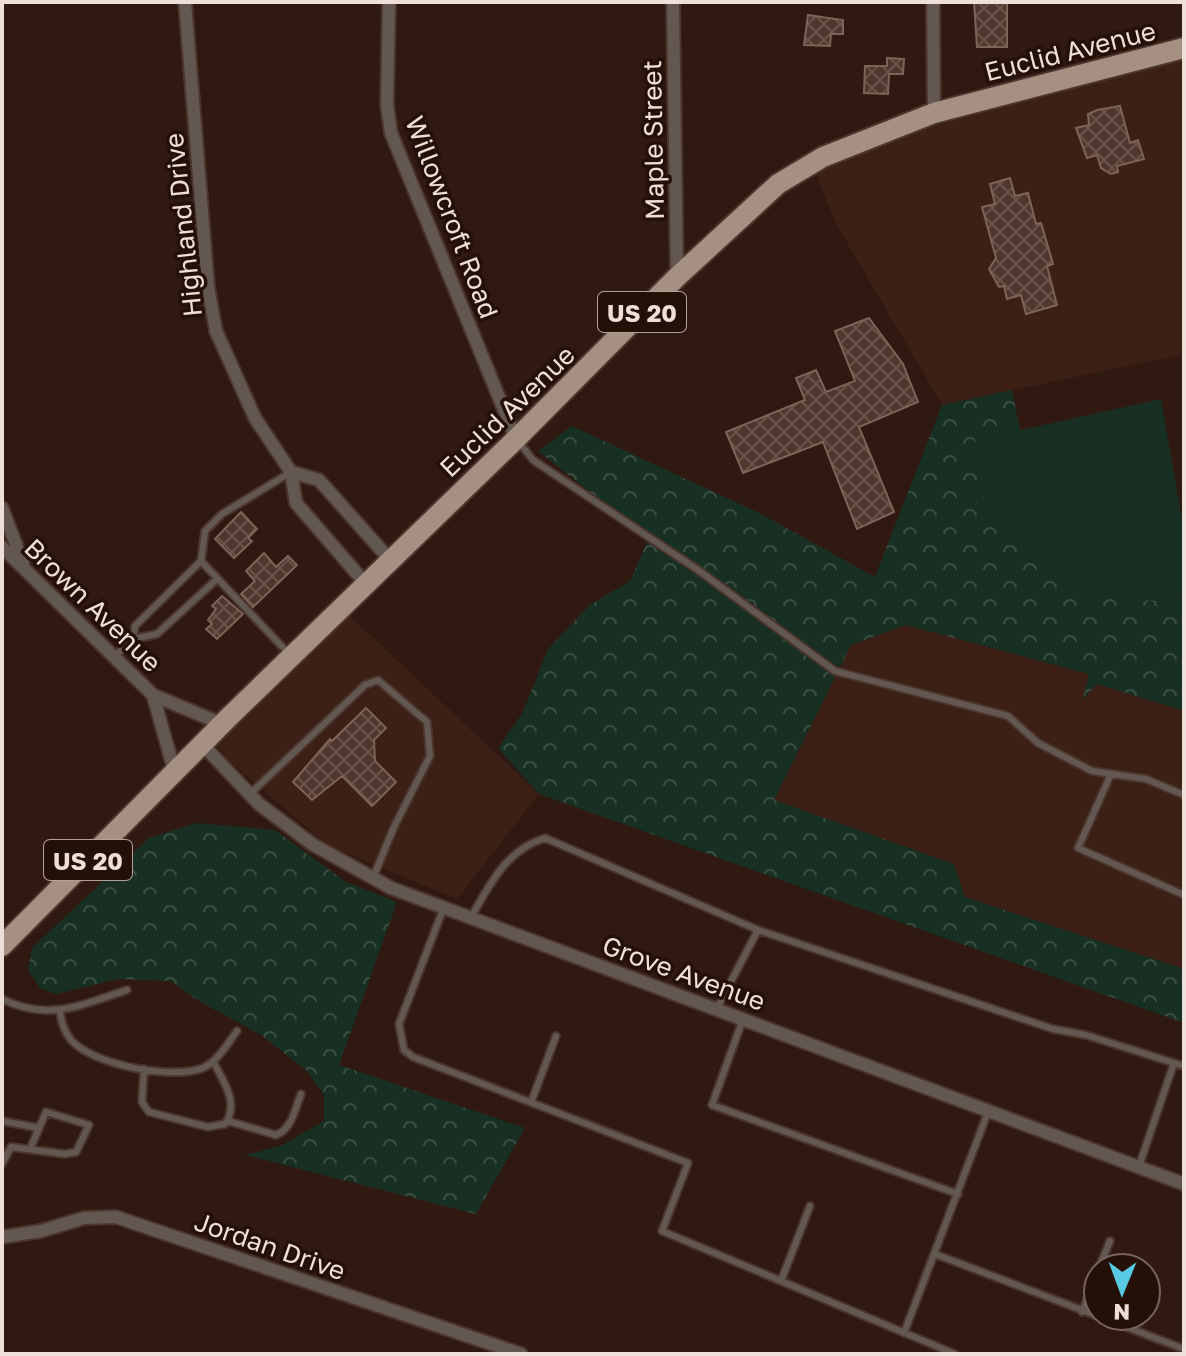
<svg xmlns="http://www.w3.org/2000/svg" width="1186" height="1356" font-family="'Golos Text',sans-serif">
<defs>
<pattern id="forest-crowns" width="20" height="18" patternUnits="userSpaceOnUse" patternTransform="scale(2)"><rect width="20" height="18" fill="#183023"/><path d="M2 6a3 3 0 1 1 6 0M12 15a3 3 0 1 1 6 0" fill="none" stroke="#3a4e42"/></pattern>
<pattern id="building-cross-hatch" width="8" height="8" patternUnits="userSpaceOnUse" patternTransform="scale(2)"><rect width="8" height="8" fill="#4f372e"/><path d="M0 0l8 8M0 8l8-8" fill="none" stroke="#69544c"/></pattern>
</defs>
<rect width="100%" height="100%" fill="#301911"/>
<!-- built -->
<path fill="#3c1f15" d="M 1184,57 L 1184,354 L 942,405 L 835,222 L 814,168 L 931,120 Z
M 349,615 L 539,794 L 457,899 L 327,845 L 228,760 L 216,743 Z
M 906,625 L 1089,674 L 1084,698 L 1097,684 L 1184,711 L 1184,969 L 964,897 L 774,800 L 851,645 Z"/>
<!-- green -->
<path fill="#183023" d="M 1161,399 L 1184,531 L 1184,596 C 1165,603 1137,601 1117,597 C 1037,583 972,527 975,440 Z"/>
<!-- forest -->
<path fill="url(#forest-crowns)" d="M 1012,390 L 1020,430 L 975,441 C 972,527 1038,583 1117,597 C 1137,601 1165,603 1184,596 L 1184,711 L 1097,684 L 1083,699 L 1089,674 L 906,625 L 851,645 L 774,800 L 954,864 L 965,897 L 1184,969 L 1184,1023 L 539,794 L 498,748 L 523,712 L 548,649 L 590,605 L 630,581 L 649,538 L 538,451 L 572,426 L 761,514 L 875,577 L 942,405 Z
M 197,823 L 275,830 L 346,882 L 397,902 L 339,1065 L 525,1128 L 476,1214 L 245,1155 L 283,1145 L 324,1121 L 324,1095 L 306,1070 L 261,1035 L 199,1001 L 171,981 L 118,979 L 56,994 L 40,988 L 28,970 L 32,948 L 149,838 Z"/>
<!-- building -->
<path fill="url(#building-cross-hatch)" stroke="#7f6359" stroke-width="2" d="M 974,2 L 1007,2 L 1007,47 L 977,47 Z
M 808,15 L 843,20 L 843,34 L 831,34 L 830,46 L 804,45 Z
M 887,58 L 904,59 L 903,74 L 889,74 L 888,94 L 864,93 L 865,66 L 887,66 Z
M 1120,106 L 1130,143 L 1138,140 L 1144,159 L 1117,166 L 1118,172 L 1111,174 L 1101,168 L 1097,155 L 1087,158 L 1076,128 L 1089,125 L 1088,114 L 1097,110 Z
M 1010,178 L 1015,196 L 1028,193 L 1036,224 L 1041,223 L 1053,264 L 1047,266 L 1057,305 L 1026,314 L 1021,295 L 1007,299 L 1004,286 L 999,287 L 989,269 L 996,258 L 982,207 L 995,204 L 990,184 Z
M 869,318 L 903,364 L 918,402 L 859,427 L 894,512 L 857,529 L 823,442 L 743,473 L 726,432 L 805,400 L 796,378 L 816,370 L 826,392 L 855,381 L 835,331 Z
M 241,512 L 257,529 L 248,538 L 252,541 L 234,558 L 215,539 Z
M 264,553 L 276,567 L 288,556 L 297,565 L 253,607 L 241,594 L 255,581 L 246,571 Z
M 222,596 L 243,614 L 217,639 L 206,629 L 212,624 L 208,620 L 216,609 L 212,606 Z
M 366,708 L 386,728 L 374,740 L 375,761 L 396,782 L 372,806 L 342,776 L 312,800 L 293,782 L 330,739 L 332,741 Z"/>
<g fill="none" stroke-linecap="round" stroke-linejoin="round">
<defs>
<path id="lane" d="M 518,441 L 533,460 L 698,570 L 835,671 L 1008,716 L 1038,743 L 1092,771 L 1146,779 L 1184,795
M 201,561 L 205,531 L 222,514 L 291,472
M 133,639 L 157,634 L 217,579
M 115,656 L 133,639 L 135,626 L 201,561 L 290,655
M 1111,774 L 1078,848 L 1184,895
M 250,794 L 365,685 L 378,680 L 427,722 L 430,756 L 394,827 L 373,878
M 444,907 L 399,1024 L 404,1050 L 413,1057 L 688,1163 L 662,1231 L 955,1354
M 471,917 C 491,883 506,850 545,838 L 758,930
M 2,999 C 49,1022 81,1005 127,990
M 717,1008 L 758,930 L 1053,1029 L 1086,1035 L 1174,1063
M 60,1011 C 61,1022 64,1031 71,1040 C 93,1065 172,1080 203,1068 C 218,1061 228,1043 237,1031
M 743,1019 L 712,1105 L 958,1194
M 144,1069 L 142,1102 L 149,1112 L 208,1127 L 225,1124 C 240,1103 223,1081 213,1061
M 532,1100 L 556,1036
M 2,1121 L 39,1128
M 228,1121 L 276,1135 C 292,1129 295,1109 301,1094
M 2,1164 L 11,1147 L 65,1154 L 76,1152 L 89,1125 L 46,1112 L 31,1147
M 1139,1166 L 1174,1063 L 1184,1066
M 935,1254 L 1184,1349
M 1099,1268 L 1110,1241
M 781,1281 L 810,1206
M 1082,1312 L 1098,1271
M 904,1333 L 988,1112"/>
<path id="street" d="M 185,2 L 208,287 L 216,331 L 255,418 L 291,472 L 296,503 L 366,584
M 389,2 L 387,105 L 391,133 L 516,439
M 673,2 L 677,277
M 933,2 L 934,113
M 291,472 L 319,480 L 391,561
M 2,508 L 23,563
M 2,547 L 153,695 L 222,724
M 153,695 L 175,773
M 203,745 L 259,804 L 312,844 L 391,888 L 1184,1184
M 2,1237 L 41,1231 L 84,1218 L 116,1217 L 521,1354"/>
<path id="primary" d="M 2,946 L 229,717 L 516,439 L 677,277 L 778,184 L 823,157 L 934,113 L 1184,48"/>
</defs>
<!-- lane casing -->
<use href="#lane" stroke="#4b352d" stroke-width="10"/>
<!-- street casing -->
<use href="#street" stroke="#4b352d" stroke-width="16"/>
<!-- primary casing -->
<use href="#primary" stroke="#4b352d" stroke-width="24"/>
<!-- lane -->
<use href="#lane" stroke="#635851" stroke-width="6"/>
<!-- street -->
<use href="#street" stroke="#635851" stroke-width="12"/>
<!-- primary -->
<use href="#primary" stroke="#a69082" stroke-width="20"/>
</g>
<g text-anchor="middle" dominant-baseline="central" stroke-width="7" stroke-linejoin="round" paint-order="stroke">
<!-- shield labels -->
<g fill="#251008" stroke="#b2a19a" stroke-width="2">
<rect x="598" y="292" width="88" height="40" rx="6"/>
<rect x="44" y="840" width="88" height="40" rx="6"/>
</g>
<g font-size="24" font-weight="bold" fill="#efdfd9">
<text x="642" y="312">US 20</text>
<text x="88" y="860">US 20</text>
</g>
<!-- street labels -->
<g font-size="26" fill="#efdfd9" stroke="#251008">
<text transform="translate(1070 51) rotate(-14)">Euclid Avenue</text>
<text transform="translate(653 140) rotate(-91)">Maple Street</text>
<text transform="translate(452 217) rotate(69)">Willowcroft Road</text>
<text transform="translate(183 225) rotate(-96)">Highland Drive</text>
<text transform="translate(507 411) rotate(-44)">Euclid Avenue</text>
<text transform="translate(93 605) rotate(44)">Brown Avenue</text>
<text transform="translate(684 973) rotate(20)">Grove Avenue</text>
<text transform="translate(270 1246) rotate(19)">Jordan Drive</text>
</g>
</g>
<!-- border -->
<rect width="1186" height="1356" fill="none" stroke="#efdfd9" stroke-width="8"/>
<!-- north arrow -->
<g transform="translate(1122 1292) rotate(181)"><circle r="38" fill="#251008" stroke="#76635c" stroke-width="2"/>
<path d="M0-6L14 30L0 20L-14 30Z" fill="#57c9e2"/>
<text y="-12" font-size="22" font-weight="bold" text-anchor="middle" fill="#efdfd9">N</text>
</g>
</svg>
